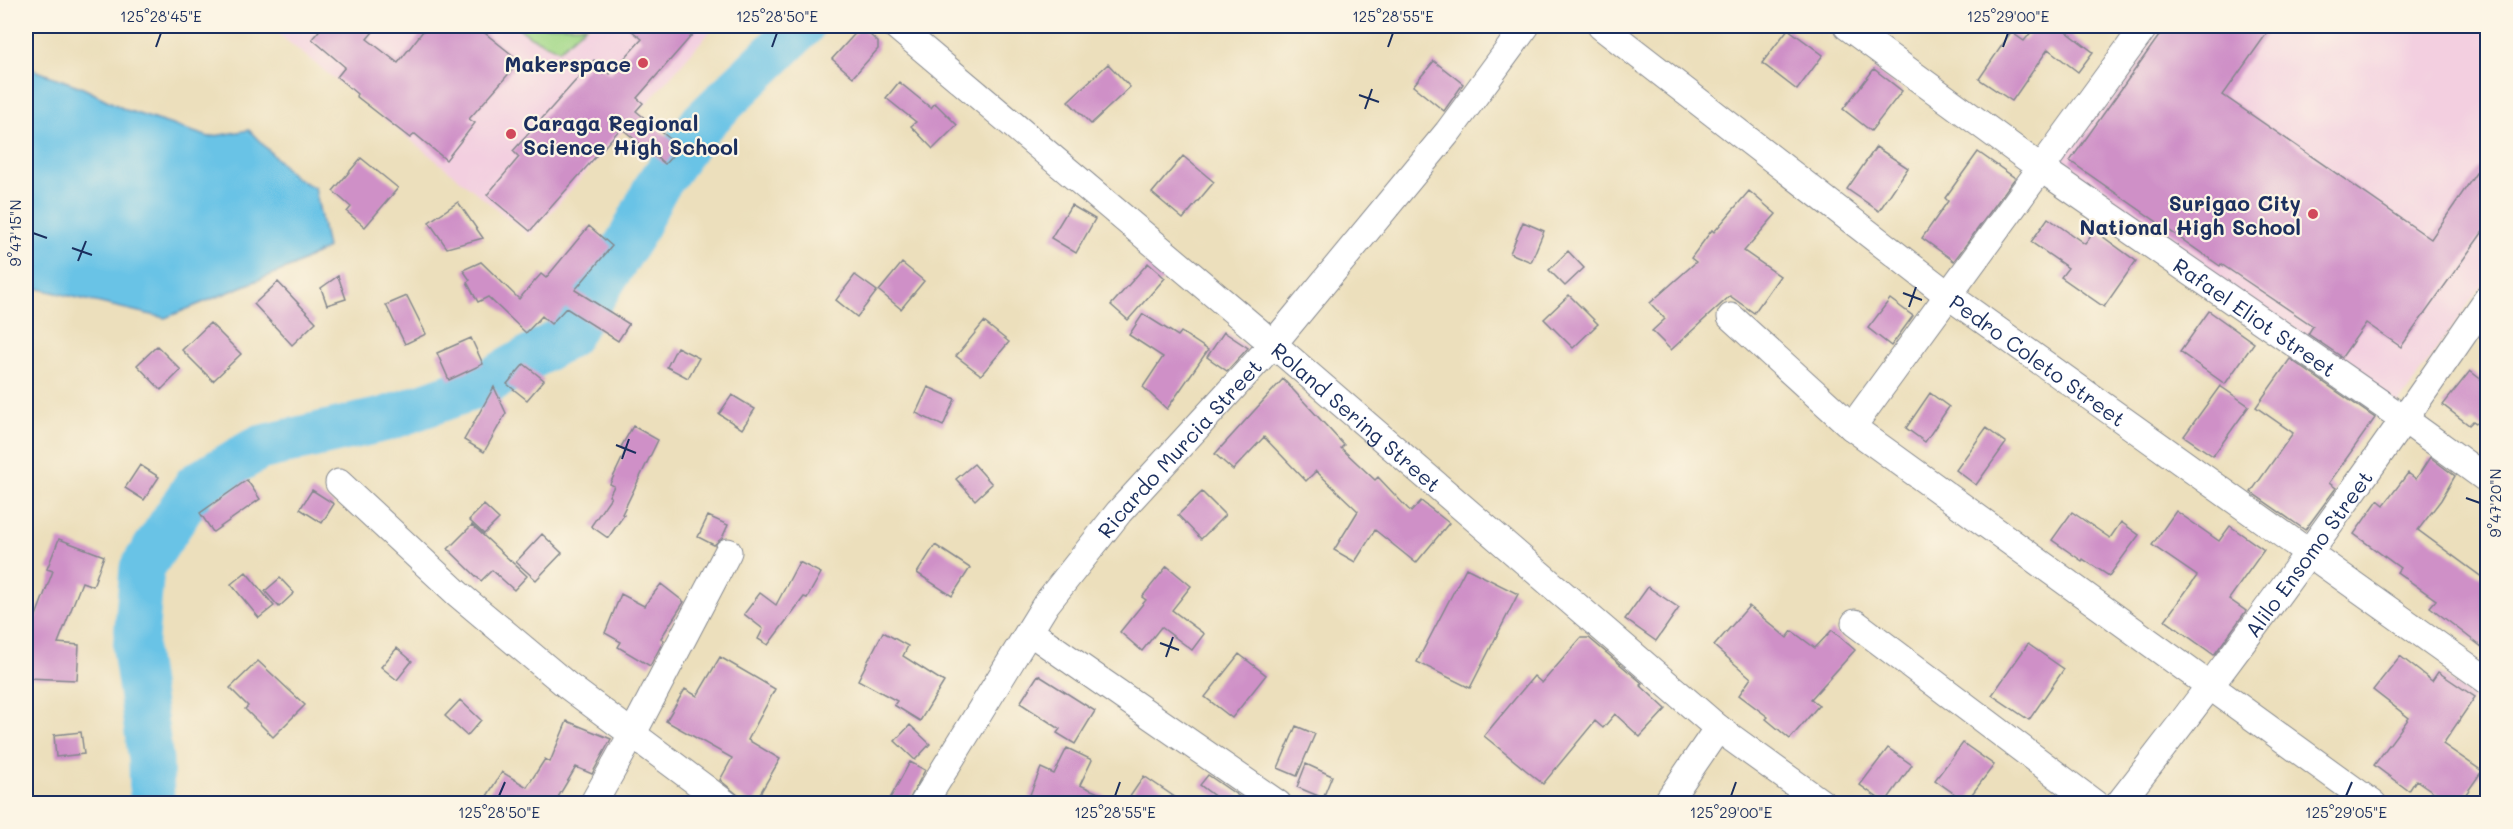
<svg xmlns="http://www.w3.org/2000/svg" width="2513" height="829" font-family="Mali,sans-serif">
<rect width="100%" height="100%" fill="#fcf5e5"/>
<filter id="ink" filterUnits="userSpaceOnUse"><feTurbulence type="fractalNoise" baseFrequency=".0167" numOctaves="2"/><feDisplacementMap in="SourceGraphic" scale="12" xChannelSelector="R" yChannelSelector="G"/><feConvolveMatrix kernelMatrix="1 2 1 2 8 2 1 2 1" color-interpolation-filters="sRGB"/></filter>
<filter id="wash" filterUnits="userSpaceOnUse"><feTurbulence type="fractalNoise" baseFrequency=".008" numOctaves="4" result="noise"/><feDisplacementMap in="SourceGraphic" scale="24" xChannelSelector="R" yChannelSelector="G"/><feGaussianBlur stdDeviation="1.35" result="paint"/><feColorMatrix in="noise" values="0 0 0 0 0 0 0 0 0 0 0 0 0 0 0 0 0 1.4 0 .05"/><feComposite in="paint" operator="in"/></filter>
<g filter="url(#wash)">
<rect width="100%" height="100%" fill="#ecdfbc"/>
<!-- built -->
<path fill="#f3cfe0" d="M 282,26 L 715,26 L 530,236 L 276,32 Z
M 2156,26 L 2487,26 L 2487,278 L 2398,404 L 2053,168 Z"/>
<!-- green -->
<path fill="#a3d888" stroke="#5f8473" stroke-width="1.5" d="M 516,26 L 586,26 L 559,50 L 531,37 Z"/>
<!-- water -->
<path fill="#69c3e6" stroke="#4279a2" stroke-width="1.5" d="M 26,67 L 81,87 L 126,110 L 209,137 L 249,130 L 294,177 L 315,188 L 327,248 L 293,266 L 165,318 L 26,286 Z"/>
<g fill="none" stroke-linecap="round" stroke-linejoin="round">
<!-- river -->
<path stroke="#69c3e6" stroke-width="45" d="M 152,804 L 151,760 L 135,650 L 142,568 L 196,485 L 259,448 L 386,419 L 484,384 L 568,336 L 631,237 L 655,189 L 702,123 L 802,26"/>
</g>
<g id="blocks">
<!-- building -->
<path fill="#cf90c7" d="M 323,26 L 378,26 L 367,39 L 398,63 L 427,26 L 476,26 L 520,61 L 469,119 L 475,123 L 446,160 L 415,134 L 410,138 L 356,96 L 357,94 L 337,77 L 345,67 L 312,39 Z
M 626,26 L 700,26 L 637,98 L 643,103 L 636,111 L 680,147 L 665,164 L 621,128 L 530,231 L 487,195 L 519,157 L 513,151 L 594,60 L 610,74 L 642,39 Z
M 2036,26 L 2059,26 L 2093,52 L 2078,72 L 2048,49 L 2012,101 L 1979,79 L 2011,32 L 2024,41 Z
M 2166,26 L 2272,26 L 2223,95 L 2431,239 L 2487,157 L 2487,226 L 2401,347 L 2366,323 L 2342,357 L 2308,334 L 2313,326 L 2221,264 L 2220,266 L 2070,161 Z
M 861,27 L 878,42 L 878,49 L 853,77 L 832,59 Z
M 1788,29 L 1823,55 L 1797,90 L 1762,63 Z
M 1434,61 L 1463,84 L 1444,111 L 1413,86 Z
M 1108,64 L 1130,87 L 1091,124 L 1068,101 Z
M 1874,69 L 1902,91 L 1871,131 L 1843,109 Z
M 899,82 L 931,108 L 935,103 L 957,125 L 933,149 L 911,126 L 916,122 L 886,98 Z
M 1876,147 L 1908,168 L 1879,211 L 1847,189 Z
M 1978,152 L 2015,178 L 1954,261 L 1922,238 L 1948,201 L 1945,198 Z
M 1183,156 L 1214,182 L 1183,219 L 1152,193 Z
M 361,158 L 398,188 L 365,227 L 347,212 L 351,207 L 333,191 Z
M 1749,191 L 1776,214 L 1744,251 L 1780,276 L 1754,313 L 1730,296 L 1671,350 L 1652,331 L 1665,319 L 1650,303 L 1696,262 L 1691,258 L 1712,230 L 1714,232 Z
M 458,202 L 483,238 L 447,248 L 429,222 Z
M 1071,205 L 1095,219 L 1076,253 L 1051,238 Z
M 2048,218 L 2085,244 L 2095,231 L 2136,261 L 2104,307 L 2061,277 L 2068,268 L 2031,242 Z
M 1523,222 L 1544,231 L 1531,262 L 1510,253 Z
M 589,226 L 612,246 L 575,290 L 629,324 L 618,341 L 566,308 L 551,324 L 542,316 L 526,333 L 488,297 L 478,302 L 467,282 L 470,280 L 463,270 L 481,262 L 519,299 L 541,274 L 546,278 Z
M 1568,251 L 1584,268 L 1565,286 L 1549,270 Z
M 902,263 L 924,281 L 901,309 L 879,291 Z
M 1148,263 L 1165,278 L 1128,320 L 1111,305 Z
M 855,275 L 877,291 L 857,317 L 836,300 Z
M 338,276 L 346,299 L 327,305 L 321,288 Z
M 278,282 L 316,322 L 292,345 L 254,304 Z
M 1569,295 L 1598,324 L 1573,348 L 1544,319 Z
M 407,296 L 426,334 L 405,344 L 386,305 Z
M 1890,299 L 1913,316 L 1891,346 L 1868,328 Z
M 2209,311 L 2254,343 L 2225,384 L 2180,352 Z
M 1143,314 L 1178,336 L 1181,332 L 1208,350 L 1167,409 L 1143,387 L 1163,357 L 1129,335 Z
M 984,322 L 1009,342 L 981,375 L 956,356 Z
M 210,323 L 241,354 L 213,381 L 182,350 Z
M 1224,332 L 1248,348 L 1227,371 L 1207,357 Z
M 471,338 L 483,364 L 449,380 L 437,353 Z
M 157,346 L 181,370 L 161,390 L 137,365 Z
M 677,347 L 699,358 L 688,378 L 667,367 Z
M 2290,359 L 2375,418 L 2329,483 L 2336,488 L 2305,530 L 2251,492 L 2293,433 L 2256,407 Z
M 524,364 L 544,380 L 527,400 L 507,384 Z
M 2470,371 L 2487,384 L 2487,431 L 2473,421 L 2469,425 L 2443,405 Z
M 1283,379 L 1344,445 L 1341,448 L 1375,480 L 1378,477 L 1411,512 L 1421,501 L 1449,523 L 1416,563 L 1375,530 L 1355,562 L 1334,550 L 1358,511 L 1316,471 L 1306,481 L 1264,437 L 1233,470 L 1215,454 Z
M 2220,386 L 2249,406 L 2213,456 L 2184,436 Z
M 494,387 L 506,413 L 484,452 L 464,440 Z
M 928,387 L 955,399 L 943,426 L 916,413 Z
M 1930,393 L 1949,407 L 1925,442 L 1906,428 Z
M 732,395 L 755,409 L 742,429 L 719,414 Z
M 633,426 L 658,440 L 622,514 L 624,515 L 608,538 L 591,526 L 611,497 L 609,496 L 614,486 L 610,484 L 626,450 L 621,447 Z
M 1986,428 L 2006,443 L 1976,485 L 1956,470 Z
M 2430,457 L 2455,476 L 2441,500 L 2418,530 L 2487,581 L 2487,651 L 2430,607 L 2436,600 L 2397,572 L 2400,568 L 2354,534 L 2378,500 L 2384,505 L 2408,473 L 2416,479 Z
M 974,464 L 992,484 L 975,500 L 956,479 Z
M 140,465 L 159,477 L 144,500 L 125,488 Z
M 247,480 L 260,499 L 213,532 L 200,513 Z
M 312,490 L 334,504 L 322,523 L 300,509 Z
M 1202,492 L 1225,515 L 1201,539 L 1178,515 Z
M 484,505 L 499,519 L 484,534 L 469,520 Z
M 2176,511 L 2219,541 L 2230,526 L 2264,550 L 2229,599 L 2246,611 L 2214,655 L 2165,620 L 2197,576 L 2152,545 Z
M 2072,512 L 2110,538 L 2121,522 L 2139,535 L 2109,576 L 2083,559 L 2082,561 L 2052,540 Z
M 708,516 L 728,525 L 722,538 L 714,545 L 698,537 Z
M 472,525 L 527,576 L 514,590 L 492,570 L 481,581 L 448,549 Z
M 542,534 L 562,553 L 536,580 L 516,562 Z
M 59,539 L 104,556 L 93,586 L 82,582 L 58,643 L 79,645 L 77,680 L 26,678 L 26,642 L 53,571 L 47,569 Z
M 935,545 L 970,568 L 952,596 L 917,573 Z
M 799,562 L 821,573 L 807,598 L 804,597 L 768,645 L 758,639 L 763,629 L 744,614 L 760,593 L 776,605 Z
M 1167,566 L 1191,586 L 1172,610 L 1204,634 L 1192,650 L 1161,627 L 1142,651 L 1120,632 L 1146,600 L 1142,597 Z
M 1466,568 L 1518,594 L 1470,688 L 1417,662 Z
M 246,572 L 274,606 L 259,618 L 231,584 Z
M 280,578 L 294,593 L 279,607 L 265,591 Z
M 661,584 L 684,602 L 661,638 L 664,640 L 650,666 L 618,647 L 621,642 L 605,633 L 621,594 L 644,606 Z
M 1648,587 L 1679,608 L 1656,641 L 1625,619 Z
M 1749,606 L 1787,638 L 1792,631 L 1815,648 L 1832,630 L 1855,650 L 1811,699 L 1819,705 L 1790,739 L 1766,719 L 1768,717 L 1739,695 L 1751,678 L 1714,646 Z
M 883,632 L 908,646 L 903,656 L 944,682 L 920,721 L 894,705 L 897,701 L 858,680 Z
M 1581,638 L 1589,638 L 1642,683 L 1640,685 L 1666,709 L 1640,737 L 1615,714 L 1603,728 L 1595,721 L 1543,784 L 1484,736 L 1534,676 L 1542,683 Z
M 2028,644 L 2064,669 L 2029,720 L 1992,695 Z
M 397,648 L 412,661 L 397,680 L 381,667 Z
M 1239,654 L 1266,675 L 1232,718 L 1205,697 Z
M 2400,656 L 2432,681 L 2438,672 L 2475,697 L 2443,744 L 2482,771 L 2459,804 L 2451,804 L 2416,780 L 2409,791 L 2374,765 L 2409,718 L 2373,690 Z
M 720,657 L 775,689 L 748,740 L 780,759 L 754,804 L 739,796 L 720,780 L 732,758 L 666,721 L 685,689 L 697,696 Z
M 258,661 L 305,705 L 273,737 L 245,709 L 248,706 L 230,688 Z
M 1038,675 L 1095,711 L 1075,744 L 1057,733 L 1060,729 L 1020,703 Z
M 460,700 L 481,720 L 467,736 L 445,716 Z
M 567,721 L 611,739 L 592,774 L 576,767 L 554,804 L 482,804 L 502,772 L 527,787 L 545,759 L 550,762 Z
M 910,725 L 930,744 L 915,760 L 895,741 Z
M 1296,726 L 1315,734 L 1297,776 L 1278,768 Z
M 81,732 L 84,754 L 56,757 L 54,735 Z
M 1963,743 L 1994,765 L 1966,802 L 1935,780 Z
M 1067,748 L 1092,760 L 1080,785 L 1123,804 L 1044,804 L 1029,797 L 1041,768 L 1054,774 Z
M 1888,748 L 1912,765 L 1885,803 L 1860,785 Z
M 910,762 L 925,770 L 907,804 L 887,804 Z
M 1306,764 L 1332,776 L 1323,798 L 1297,787 Z
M 1208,775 L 1250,804 L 1225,804 L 1200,785 Z
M 1144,776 L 1185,804 L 1125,804 Z"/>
</g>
</g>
<g filter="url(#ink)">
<use href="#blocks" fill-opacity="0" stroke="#84878d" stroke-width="1.5"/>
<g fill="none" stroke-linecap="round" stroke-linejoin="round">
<defs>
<g id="minor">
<path id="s1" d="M 896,26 L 1273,344 L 1718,728 L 1823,804"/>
<path id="s2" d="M 1601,26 L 1948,295 L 2488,681"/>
<path id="s3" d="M 1847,26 L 2042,169 L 2405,420 L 2488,480"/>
<path d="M 1731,317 L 1852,427 L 2373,804"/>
<path d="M 1852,427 L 2145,26"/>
<path d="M 339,483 L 458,594 L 568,686 L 726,804"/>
<path d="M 1855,623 L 2095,804"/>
<path d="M 1030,632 L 1278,804"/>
<path d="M 593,804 L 633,733 L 728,552"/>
<path id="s4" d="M 923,804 L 1046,604 L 1119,512 L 1273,344 L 1448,132 L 1526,26"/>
<path d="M 1666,804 L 1718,728"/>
<path id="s5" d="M 2119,804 C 2248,639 2370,471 2488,298"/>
</g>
</defs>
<!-- minor casing -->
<use href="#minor" stroke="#84878d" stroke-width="29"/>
<!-- minor -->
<use href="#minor" stroke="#fff" stroke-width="27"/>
</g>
</g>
<!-- ticks -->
<path fill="none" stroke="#1b2f5e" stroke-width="2" d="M 156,47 L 161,33M 772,47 L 777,33M 1388,47 L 1393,33M 2003,47 L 2008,33M 1359,95 L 1379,102M 1365,109 L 1372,89M 33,233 L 47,238M 72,248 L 92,255M 78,261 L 86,241M 1903,293 L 1922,300M 1909,307 L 1916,287M 616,445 L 636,453M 622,459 L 629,439M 2466,498 L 2480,503M 1160,643 L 1179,650M 1166,657 L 1173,637M 499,796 L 505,782M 1115,796 L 1120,782M 1731,796 L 1736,782M 2346,796 L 2352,782"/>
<!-- markers -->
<g fill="#d1495b" stroke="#fcf5e5" stroke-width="2">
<circle cx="643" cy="63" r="6"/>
<circle cx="511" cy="134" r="6"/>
<circle cx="2313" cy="214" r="6"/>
</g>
<g text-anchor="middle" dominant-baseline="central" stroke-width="4.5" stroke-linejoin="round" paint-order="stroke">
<!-- poi labels -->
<g font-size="21" font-weight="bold" fill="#1b2f5e" stroke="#fcf5e5" text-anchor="end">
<text x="631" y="63">Makerspace</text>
<text x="523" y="122" text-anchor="start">Caraga Regional<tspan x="523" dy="24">Science High School</tspan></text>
<text x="2301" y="202">Surigao City<tspan x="2301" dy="24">National High School</tspan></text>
</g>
<!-- street labels -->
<g font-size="21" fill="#1b2f5e" stroke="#fcf5e5">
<text stroke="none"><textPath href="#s3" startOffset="501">Rafael Eliot Street</textPath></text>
<text stroke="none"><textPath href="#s2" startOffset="550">Pedro Coleto Street</textPath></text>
<text stroke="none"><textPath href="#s1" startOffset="604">Roland Sering Street</textPath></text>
<text stroke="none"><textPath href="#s4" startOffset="440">Ricardo Murcia Street</textPath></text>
<text stroke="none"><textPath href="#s5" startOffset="314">Alilo Ensomo Street</textPath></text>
</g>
</g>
<!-- margin -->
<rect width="2513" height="829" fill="none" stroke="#fcf5e5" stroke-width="66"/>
<rect x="33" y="33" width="2447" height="763" fill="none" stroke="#1b2f5e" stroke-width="2"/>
<g font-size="15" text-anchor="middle" fill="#1b2f5e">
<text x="161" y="22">125°28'45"E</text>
<text x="777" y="22">125°28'50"E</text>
<text x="1393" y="22">125°28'55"E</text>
<text x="2008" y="22">125°29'00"E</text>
<text transform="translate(16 233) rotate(-90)" y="5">9°47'15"N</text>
<text transform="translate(2496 503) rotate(-90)" y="5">9°47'20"N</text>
<text x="499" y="818">125°28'50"E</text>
<text x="1115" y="818">125°28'55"E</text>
<text x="1731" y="818">125°29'00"E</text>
<text x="2346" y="818">125°29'05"E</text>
</g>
</svg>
